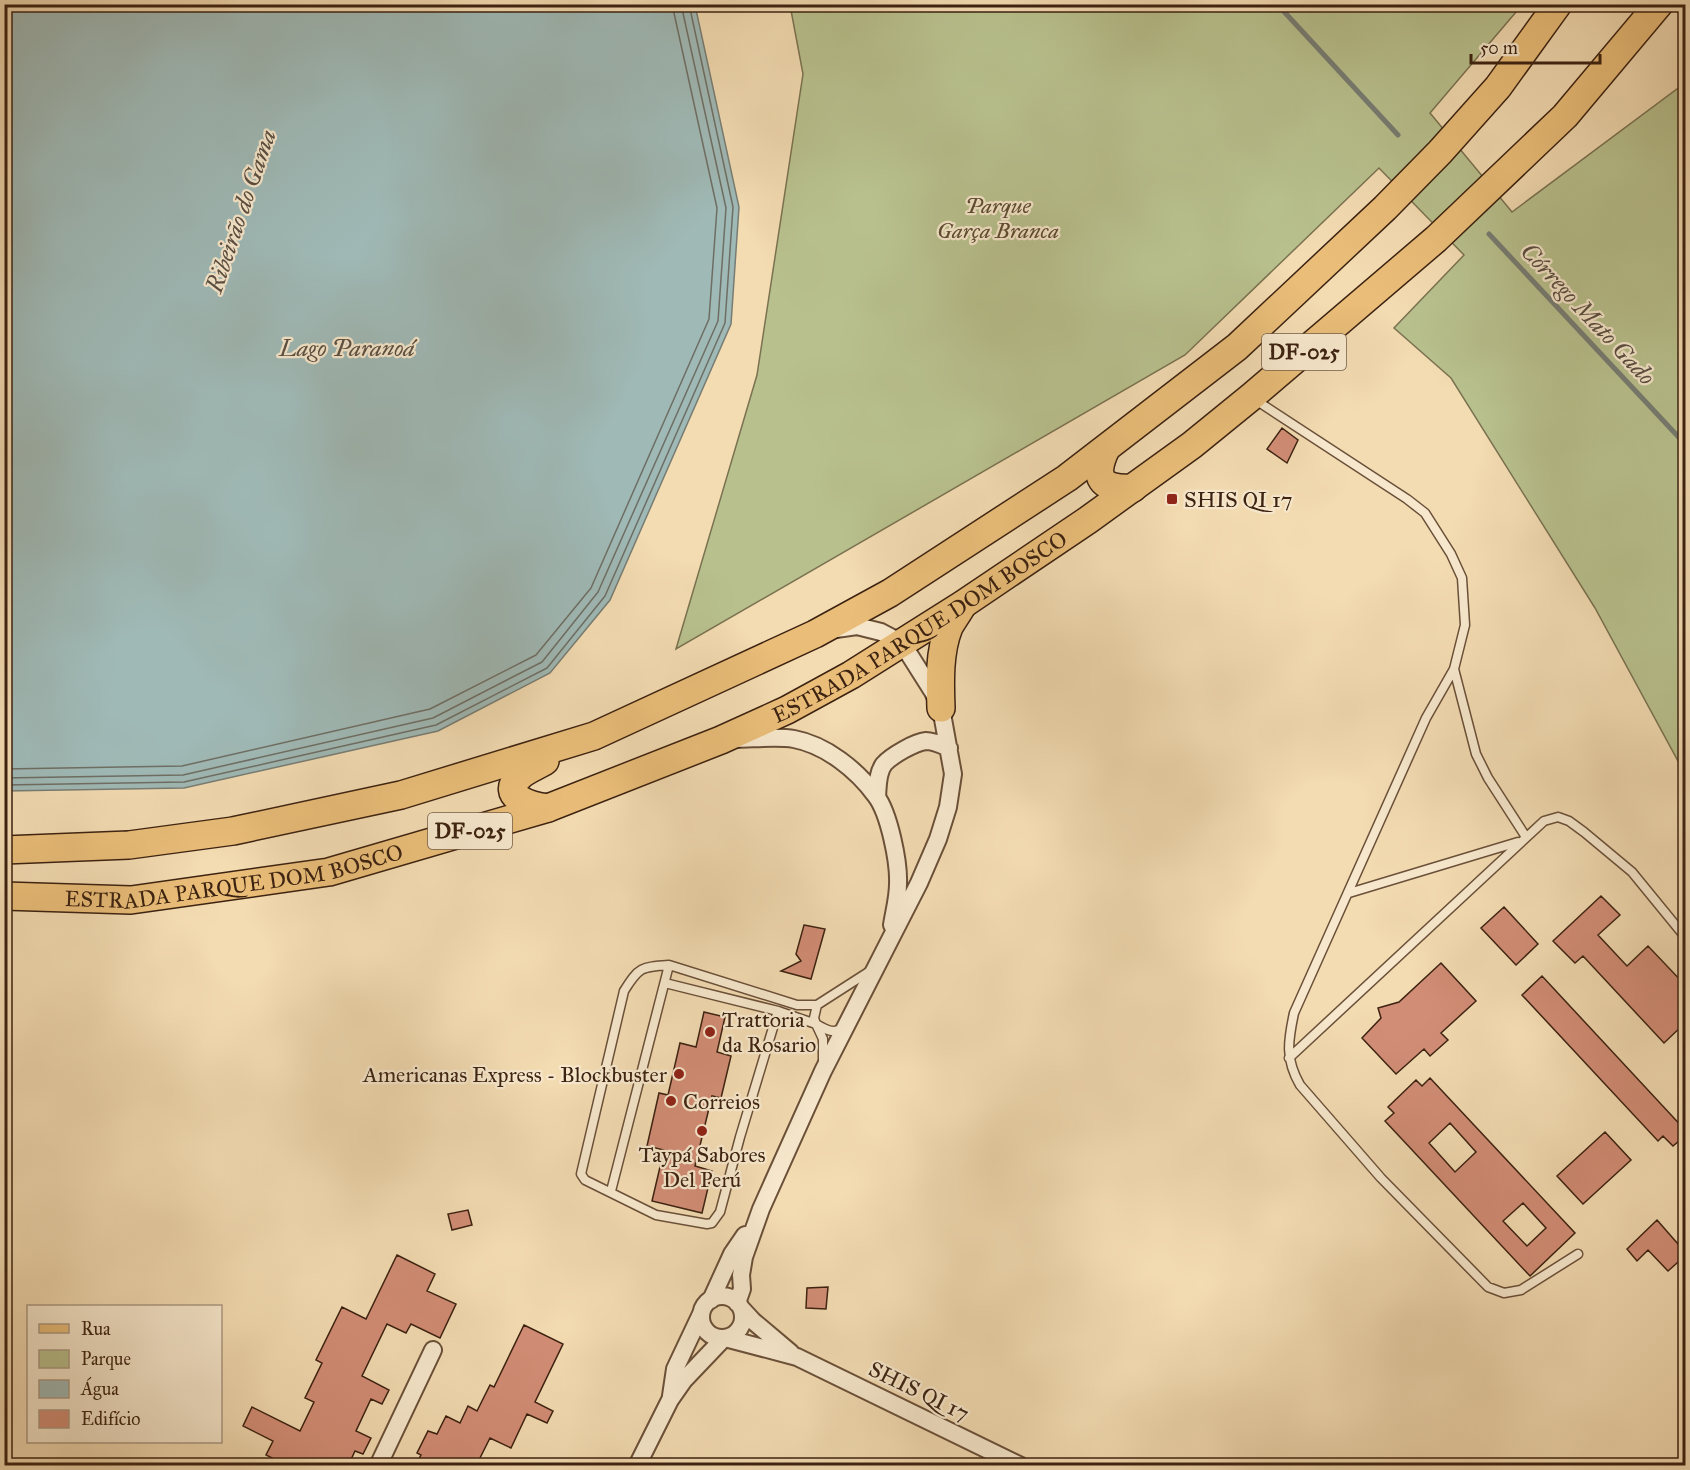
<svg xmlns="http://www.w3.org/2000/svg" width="1690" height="1470" font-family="'IM FELL Great Primer',serif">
<rect width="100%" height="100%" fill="#f3dbb2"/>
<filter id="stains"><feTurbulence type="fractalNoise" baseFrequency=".00333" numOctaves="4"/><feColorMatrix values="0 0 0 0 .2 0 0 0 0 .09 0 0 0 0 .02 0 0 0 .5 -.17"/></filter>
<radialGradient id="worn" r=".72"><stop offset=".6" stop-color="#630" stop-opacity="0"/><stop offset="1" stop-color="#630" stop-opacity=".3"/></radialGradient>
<!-- green -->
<path fill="#b8c18e" stroke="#7a7250" stroke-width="1.5" d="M 790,5 L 1522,5 L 1430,113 L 1512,212 L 1685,83 L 1685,774 L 1595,608 L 1451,378 L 1394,328 L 1464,255 L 1379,168 L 1185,355 L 676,649 L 757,375 L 803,74 Z"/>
<!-- water -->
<path fill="#9fb9b6" stroke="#777d74" stroke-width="1.5" d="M 4,5 L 695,5 L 739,207 L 731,324 L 610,600 L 550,673 L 438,731 L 184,788 L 5,791 Z"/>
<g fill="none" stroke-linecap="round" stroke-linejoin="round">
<!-- shore -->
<path stroke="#6e6e64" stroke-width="1.5" d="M 4,769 L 182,766 L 430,709 L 536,655 L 591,588 L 709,319 L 717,208 L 672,4
M 4,778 L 183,775 L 433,718 L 542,662 L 598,592 L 718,321 L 726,208 L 681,4
M 4,785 L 184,782 L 436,725 L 547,668 L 605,596 L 725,323 L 733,207 L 689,4"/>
<!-- stream -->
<path stroke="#777d74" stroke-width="5" d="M 1277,4 L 1398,135
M 1489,234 L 1686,445"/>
</g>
<!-- building -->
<path fill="#d28d76" stroke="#3c2211" stroke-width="1.5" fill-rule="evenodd" d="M 1282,428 L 1298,440 L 1287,463 L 1267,449 Z
M 1601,896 L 1620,915 L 1598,935 L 1627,966 L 1648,946 L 1686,986 L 1686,1022 L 1664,1043 L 1583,956 L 1575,963 L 1553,941 Z
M 1504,907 L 1538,944 L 1516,965 L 1481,928 Z
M 804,925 L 825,929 L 811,979 L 781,971 L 801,961 L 796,954 Z
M 1441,963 L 1476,1001 L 1441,1033 L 1448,1040 L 1430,1056 L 1424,1049 L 1396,1074 L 1362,1038 L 1381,1018 L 1378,1008 L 1399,1002 Z
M 1542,976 L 1686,1131 L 1686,1135 L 1673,1146 L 1663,1136 L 1658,1141 L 1522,995 Z
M 704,1012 L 725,1017 L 717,1052 L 731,1056 L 721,1098 L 712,1096 L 695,1166 L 712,1171 L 702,1213 L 652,1201 L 664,1150 L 647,1146 L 659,1093 L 668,1095 L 680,1043 L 696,1047 Z
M 1430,1078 L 1575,1233 L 1530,1276 L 1385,1121 L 1394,1113 L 1388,1107 L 1416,1080 L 1422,1086 ZM 1450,1123 L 1476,1152 L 1455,1172 L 1429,1143 ZM 1523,1203 L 1546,1228 L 1527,1246 L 1503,1221 Z
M 1605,1132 L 1631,1160 L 1583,1204 L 1557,1176 Z
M 468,1210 L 472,1225 L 452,1230 L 448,1214 Z
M 1657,1220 L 1678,1244 L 1686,1238 L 1686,1255 L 1668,1271 L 1648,1250 L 1637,1261 L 1627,1249 Z
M 397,1255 L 435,1274 L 427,1291 L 456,1304 L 440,1338 L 411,1324 L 406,1333 L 387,1324 L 362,1376 L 389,1390 L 382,1404 L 371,1399 L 356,1431 L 371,1438 L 363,1454 L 355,1451 L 348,1466 L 288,1466 L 266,1455 L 273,1441 L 243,1426 L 252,1407 L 300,1431 L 314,1402 L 305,1398 L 322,1363 L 316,1360 L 342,1307 L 366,1319 Z
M 828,1287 L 826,1309 L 806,1308 L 807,1288 Z
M 524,1325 L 563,1344 L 535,1402 L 553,1411 L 547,1423 L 527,1414 L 511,1448 L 490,1438 L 476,1466 L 415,1466 L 421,1455 L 417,1453 L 428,1431 L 437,1434 L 446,1416 L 460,1423 L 468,1406 L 477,1411 L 490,1385 L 494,1387 Z"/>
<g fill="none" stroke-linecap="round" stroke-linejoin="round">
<defs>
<path id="service" d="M 1254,399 L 1407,499 L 1425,513 L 1451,554 L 1462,578 L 1465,625 L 1454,669 L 1426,718 L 1294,1013 C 1288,1041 1285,1059 1300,1085 L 1381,1178 L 1488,1287 L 1504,1293 L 1521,1290 L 1578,1254
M 1454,669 L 1476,754 L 1488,778 L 1526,837
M 1349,893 L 1518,842
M 665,983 L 778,1011
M 817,1005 L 814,1018 L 816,1024 C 826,1030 833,1034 844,1028
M 1289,1058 L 1544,821 L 1558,817 L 1569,821 L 1584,832 L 1632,872 L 1686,938
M 823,1061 L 823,1039 L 816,1024 L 778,1011 L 740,1137 L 720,1212 L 712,1223 L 707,1224 L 656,1215 L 585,1180 L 581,1174 L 624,991 C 639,967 641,967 669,965 L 797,1005 L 817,1005 L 870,971
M 611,1191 L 669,965"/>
<path id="minor" d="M 734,739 C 752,739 777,736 794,739 C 826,745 857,770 876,796 C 889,813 899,862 898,884 C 898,898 894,912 892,925
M 877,797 C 878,786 877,773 884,764 C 891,756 915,742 926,741 C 934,741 942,745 949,748
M701 1317a21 21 0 1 1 42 0a21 21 0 1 1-42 0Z
M 711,1300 L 732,1254 L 745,1235
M 737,1303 L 742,1289 L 741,1275 L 744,1257 L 761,1209 L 823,1071 L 919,883 L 938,839 L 948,807 L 953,774 L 941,708 L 933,692 L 902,643 L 881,632 L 857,626 L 836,629
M 741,1308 L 753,1321 L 791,1353
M 725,1338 L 797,1357 L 1021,1466
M 671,1396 L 675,1369 L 701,1314
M 378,1466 L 433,1350
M 637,1466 L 670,1400 L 684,1380 L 724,1338"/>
<g id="primary">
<path d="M 1106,449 C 1092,478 1101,490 1133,488"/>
<path d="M 941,708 C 940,682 939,652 949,627 C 953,620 958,613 962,606"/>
<path d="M 545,761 C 537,766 526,770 520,776 C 497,797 532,806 548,808"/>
<path d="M 4,850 L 129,845 L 233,831 L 401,795 L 594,736 L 815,634 L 890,593 L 1067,478 L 1237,347 L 1385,208 L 1440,152 L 1498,87 L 1558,4"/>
<path id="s1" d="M 4,896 L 131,900 L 329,872 L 548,808 L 721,740 L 787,710 L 851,675 L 962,605 L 1088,520 L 1192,445 L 1251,397 L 1436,239 L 1565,116 L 1659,4"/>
</g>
</defs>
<!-- service casing -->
<use href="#service" stroke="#6a5039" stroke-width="11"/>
<!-- minor casing -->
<use href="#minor" stroke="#6a5039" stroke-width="20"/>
<!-- primary casing -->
<use href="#primary" stroke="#3c2211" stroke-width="30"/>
<!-- service -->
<use href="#service" stroke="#f7e8cd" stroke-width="8"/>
<!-- minor -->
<use href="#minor" stroke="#f7e8cd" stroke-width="16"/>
<!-- primary -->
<use href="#primary" stroke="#eabe79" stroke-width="27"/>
</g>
<!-- markers -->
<g fill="#8f2418" stroke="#f7e8cd" stroke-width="2">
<rect x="1166" y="493" width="12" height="12" rx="3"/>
<circle cx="710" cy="1032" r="6"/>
<circle cx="679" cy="1074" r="6"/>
<circle cx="671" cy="1101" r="6"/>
<circle cx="702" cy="1131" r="6"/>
</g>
<g text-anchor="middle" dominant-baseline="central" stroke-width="4.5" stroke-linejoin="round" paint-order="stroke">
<!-- shield labels -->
<g fill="#f7e8cd" stroke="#745d49" stroke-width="1.5">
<rect x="1262" y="334" width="84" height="36" rx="4.5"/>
<rect x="428" y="813" width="84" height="36" rx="4.5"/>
</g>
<g font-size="21" font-weight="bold" fill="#3c2211">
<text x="1304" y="352">DF-025</text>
<text x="470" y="831">DF-025</text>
</g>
<!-- park labels -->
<g font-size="22" font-style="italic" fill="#5b4a30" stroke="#f7e8cd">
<text x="998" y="205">Parque<tspan x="998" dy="25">Garça Branca</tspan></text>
</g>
<!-- poi labels -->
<g font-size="22" fill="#3c2211" stroke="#f7e8cd" text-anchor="start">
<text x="1184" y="499">SHIS QI 17</text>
<text x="722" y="1019">Trattoria<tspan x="722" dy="25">da Rosario</tspan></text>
<text x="667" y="1074" text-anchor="end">Americanas Express - Blockbuster</text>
<text x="683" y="1101">Correios</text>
<text x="702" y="1154" text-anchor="middle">Taypá Sabores<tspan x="702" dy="25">Del Perú</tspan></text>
</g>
<!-- street labels -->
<g font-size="22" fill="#3c2211" stroke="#f7e8cd">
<text stroke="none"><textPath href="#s1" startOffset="970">ESTRADA PARQUE DOM BOSCO</textPath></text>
<text stroke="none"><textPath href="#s1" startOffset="232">ESTRADA PARQUE DOM BOSCO</textPath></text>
<text transform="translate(919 1391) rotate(26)">SHIS QI 17</text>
</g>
<!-- water labels -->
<g font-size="24" font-style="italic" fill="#5a4f43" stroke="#f7e8cd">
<text transform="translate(241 211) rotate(-71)">Ribeirão do Gama</text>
<text transform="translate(1588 314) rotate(47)">Córrego Mato Gado</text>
<text x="347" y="348">Lago Paranoá</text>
</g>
</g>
<!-- margin -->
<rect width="1690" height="1470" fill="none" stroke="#f3dbb2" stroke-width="24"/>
<rect x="6" y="6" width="1678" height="1458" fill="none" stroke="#3c2211" stroke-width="3"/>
<rect x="12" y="12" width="1666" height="1446" fill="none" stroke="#3c2211" stroke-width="1.5"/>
<!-- legend -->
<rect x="27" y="1305" width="195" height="138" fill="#f7e8cd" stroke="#ac9982" stroke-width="1.5"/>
<rect x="39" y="1324" width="30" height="9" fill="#eabe79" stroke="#ac9982" stroke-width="1.5"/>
<text x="81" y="1335" font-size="18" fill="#3c2211">Rua</text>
<rect x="39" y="1350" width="30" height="18" fill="#b8c18e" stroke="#ac9982" stroke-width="1.5"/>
<text x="81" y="1365" font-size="18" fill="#3c2211">Parque</text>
<rect x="39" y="1380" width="30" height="18" fill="#9fb9b6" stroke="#ac9982" stroke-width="1.5"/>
<text x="81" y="1395" font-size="18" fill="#3c2211">Água</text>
<rect x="39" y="1410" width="30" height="18" fill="#d28d76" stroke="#ac9982" stroke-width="1.5"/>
<text x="81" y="1425" font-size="18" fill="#3c2211">Edifício</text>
<!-- scale -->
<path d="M1471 54v9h129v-9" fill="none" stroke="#3c2211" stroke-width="3"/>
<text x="1480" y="54" font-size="18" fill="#3c2211" stroke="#f7e8cd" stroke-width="4.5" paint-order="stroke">50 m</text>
<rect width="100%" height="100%" filter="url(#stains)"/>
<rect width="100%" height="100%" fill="url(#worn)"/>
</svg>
